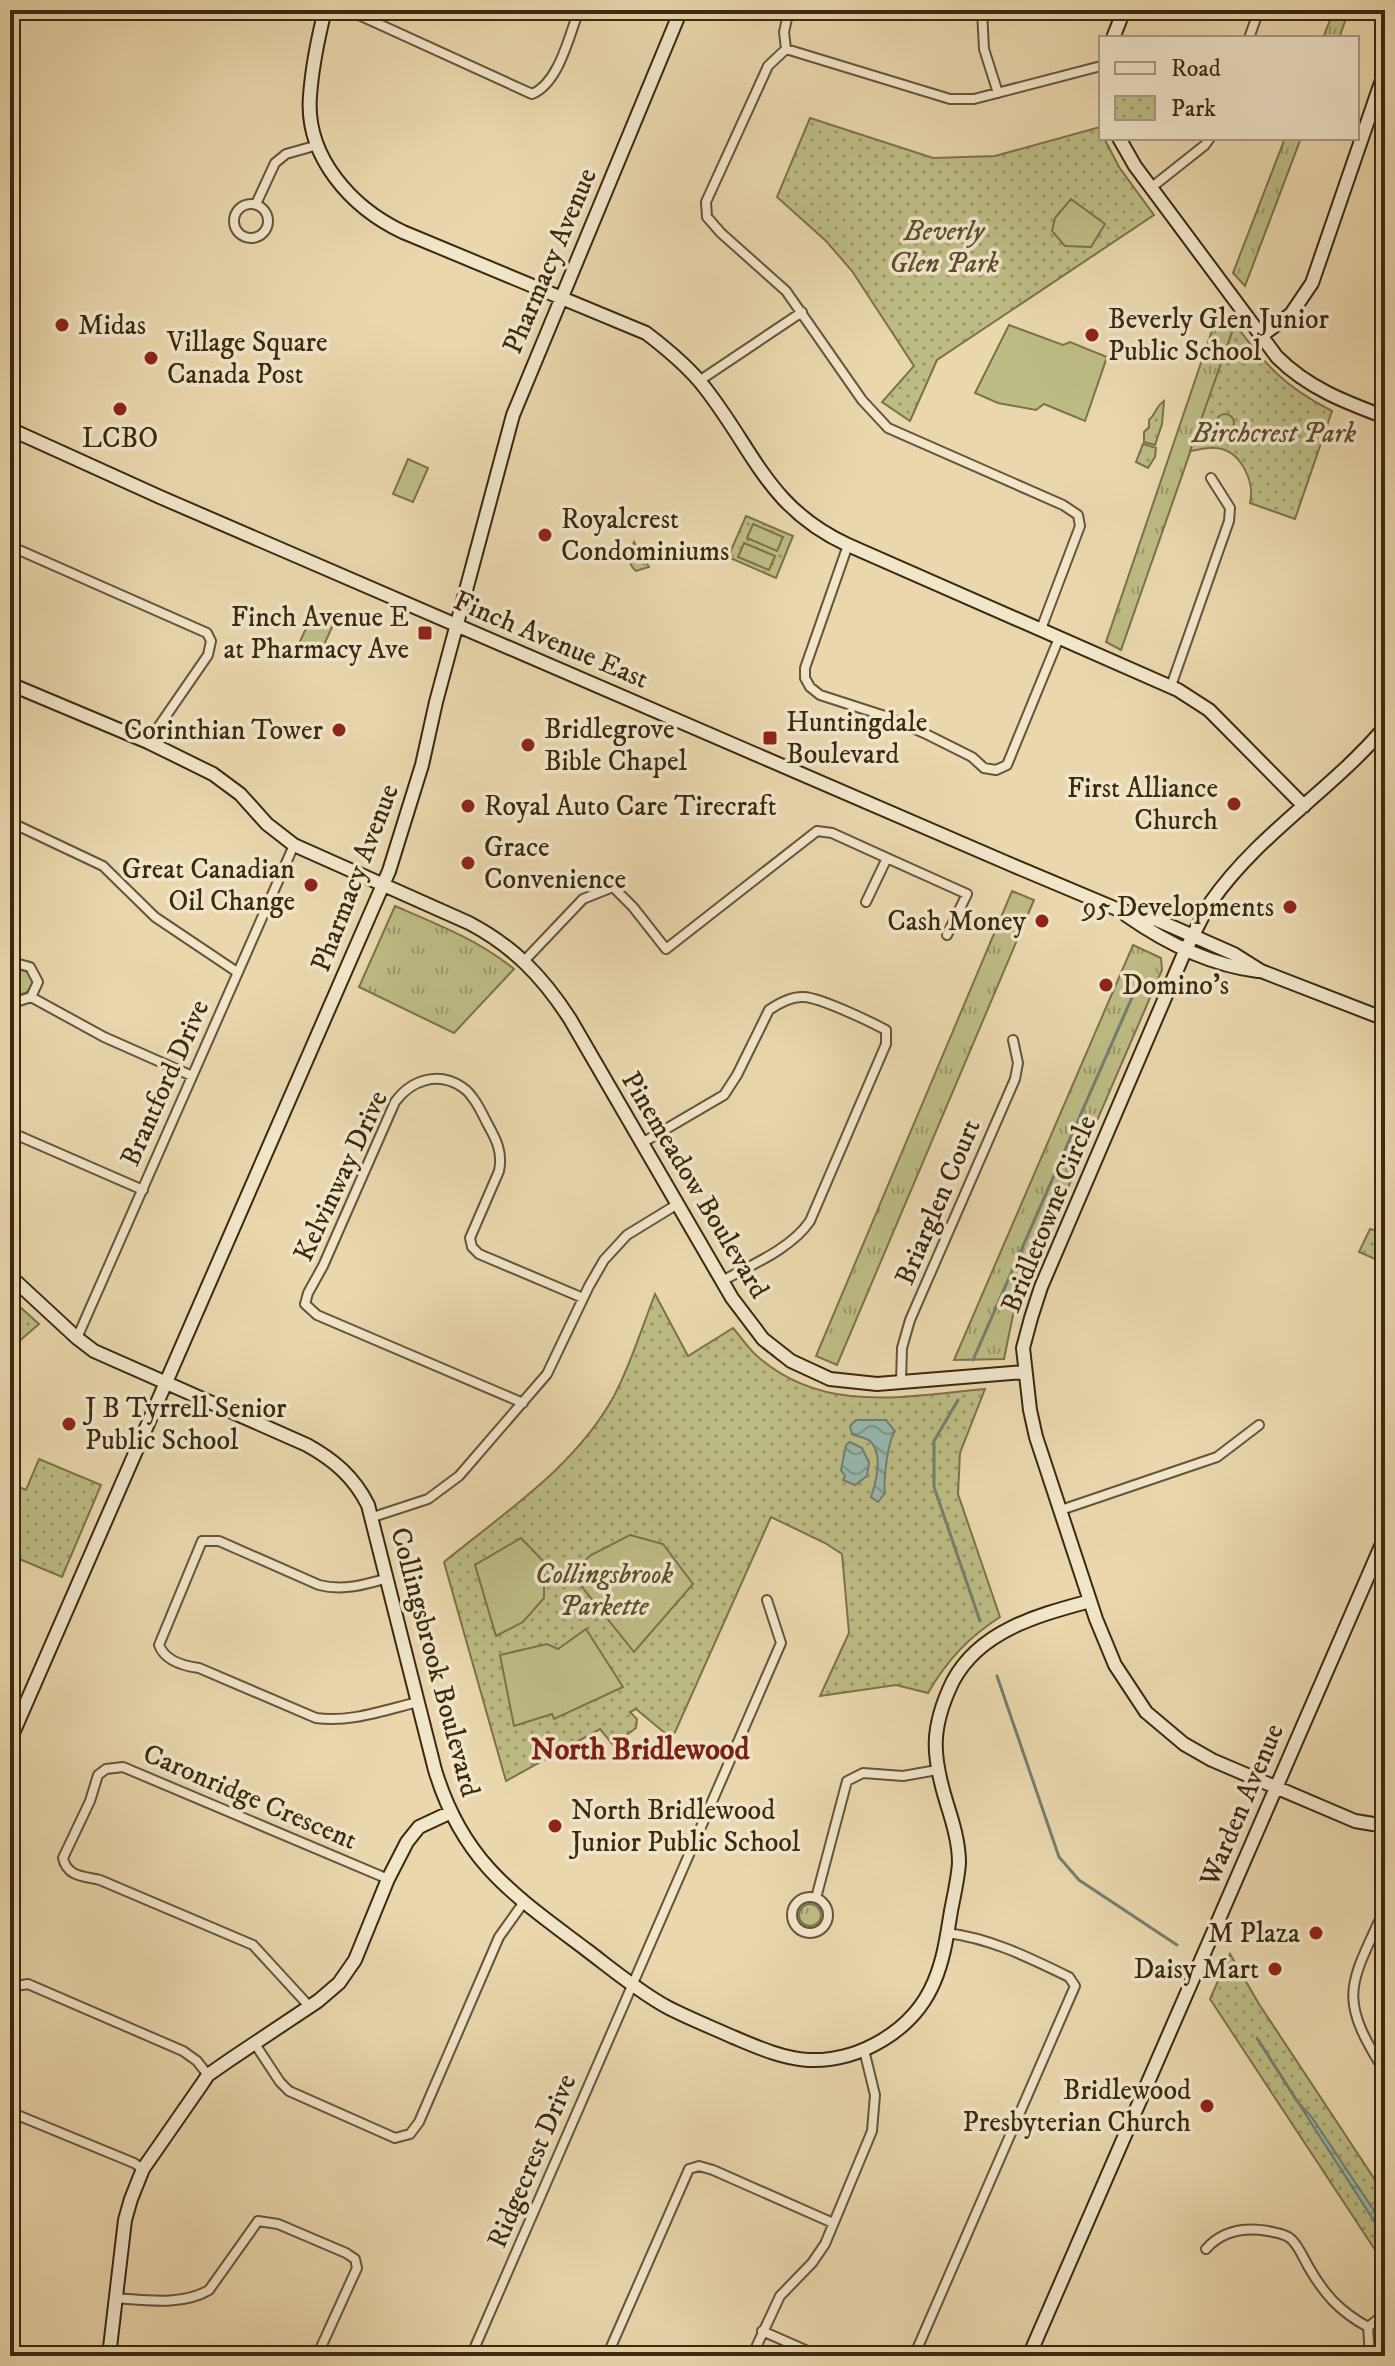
<svg xmlns="http://www.w3.org/2000/svg" width="1395" height="2366" font-family="'IM FELL DW Pica',serif">
<defs>
<pattern id="grass-tufts" width="24" height="20" patternUnits="userSpaceOnUse" patternTransform="scale(2)"><rect width="24" height="20" fill="#bdbc85"/><path d="M3 7l-1-3M5 7V3M7 7l1-3M15 17l-1-3M17 17v-4M19 17l1-3" fill="none" stroke="#9b996b"/></pattern>
<pattern id="park-dots" width="8" height="8" patternUnits="userSpaceOnUse" patternTransform="scale(2)"><rect width="8" height="8" fill="#bdbc85"/><path d="M2 2h.1M6 6h.1" fill="none" stroke="#9b996b" stroke-width="1.8" stroke-linecap="round"/></pattern>
<pattern id="water-waves" width="16" height="10" patternUnits="userSpaceOnUse" patternTransform="scale(2)"><rect width="16" height="10" fill="#98b8b0"/><path d="M0 5q4-4 8 0t8 0" fill="none" stroke="#7d968e"/></pattern>
</defs>
<rect width="100%" height="100%" fill="#ead7ae"/>
<filter id="stains"><feTurbulence type="fractalNoise" baseFrequency=".0025" numOctaves="4"/><feColorMatrix values="0 0 0 0 .2 0 0 0 0 .09 0 0 0 0 .02 0 0 0 .5 -.17"/></filter>
<radialGradient id="worn" r=".72"><stop offset=".6" stop-color="#630" stop-opacity="0"/><stop offset="1" stop-color="#630" stop-opacity=".3"/></radialGradient>
<!-- grass -->
<path fill="url(#grass-tufts)" stroke="#7c724a" stroke-width="2" d="M 1334,10 L 1349,10 L 1339,38 L 1323,38 Z
M 1285,138 L 1301,138 L 1245,286 L 1233,273 Z
M 1219,310 L 1235,324 L 1121,650 L 1106,642 Z
M 1012,891 L 1034,900 L 837,1365 L 816,1356 Z
M 395,906 C 437,924 478,940 514,969 L 454,1033 L 359,987 Z
M 1133,945 L 1161,958 L 1162,970 L 1013,1315 L 1004,1359 L 954,1360 Z
M8 982a12 12 0 1 1 24 0a12 12 0 1 1-24 0Z
M799 1915a11 11 0 1 1 22 0a11 11 0 1 1-22 0Z"/>
<!-- park -->
<path fill="url(#park-dots)" stroke="#7c724a" stroke-width="2" d="M 810,118 L 933,158 L 995,156 L 1100,127 L 1101,138 L 1104,138 L 1119,167 L 1154,215 L 937,360 L 910,421 L 882,402 L 914,366 L 852,271 L 826,241 L 777,197 Z
M 1235,324 C 1266,366 1285,387 1332,411 L 1295,519 L 1250,503 C 1255,482 1241,450 1216,448 C 1208,447 1198,450 1190,451 Z
M 1164,401 L 1162,424 L 1155,445 L 1144,442 L 1144,432 L 1149,427 L 1149,420 C 1156,414 1156,406 1164,401 Z
M 1143,444 L 1156,448 L 1155,457 L 1148,468 L 1136,462 Z
M 746,516 L 793,536 L 776,578 L 728,557 Z
M 634,542 L 649,567 L 636,571 C 625,561 630,555 634,542 Z
M 1370,1229 L 1385,1233 L 1375,1259 L 1359,1252 Z
M 655,1294 L 688,1356 L 733,1328 C 741,1337 748,1348 757,1356 C 824,1415 905,1396 985,1389 L 960,1453 L 958,1494 L 1000,1617 C 969,1637 947,1660 928,1693 L 896,1685 L 820,1696 L 849,1633 L 842,1554 L 825,1543 L 771,1517 L 672,1739 L 636,1709 L 630,1712 L 637,1719 L 636,1728 L 613,1745 L 600,1729 L 506,1781 L 444,1562 C 504,1513 576,1466 614,1396 C 631,1364 642,1327 655,1294 Z
M 10,1298 L 39,1324 L 10,1349 Z
M 39,1459 L 101,1485 L 62,1577 L 10,1555 L 10,1483 L 26,1490 Z
M 1230,1954 L 1259,2004 L 1385,2195 L 1385,2265 L 1210,1999 Z"/>
<!-- pitch -->
<path fill="#bdbc85" stroke="#7c724a" stroke-width="2" d="M 1071,199 L 1105,224 L 1091,247 L 1065,246 L 1052,231 L 1055,218 Z
M 1009,325 L 1063,345 L 1070,342 L 1107,357 L 1085,421 L 1044,404 L 1036,410 L 998,403 L 975,393 Z
M1216 423a9 9 0 1 1 18 0a9 9 0 1 1-18 0Z
M 408,459 L 428,468 L 413,502 L 393,494 Z
M 753,524 L 783,537 L 777,551 L 747,538 Z
M 744,543 L 775,556 L 769,570 L 738,557 Z
M 313,613 L 334,623 L 318,658 L 297,648 Z
M 630,1535 L 663,1544 L 693,1584 L 634,1652 L 571,1573 L 591,1555 Z
M 521,1538 L 544,1562 L 544,1598 L 523,1622 L 496,1636 L 475,1565 Z
M 586,1629 L 623,1687 L 554,1719 L 552,1714 L 514,1726 L 500,1655 L 547,1644 L 558,1649 Z"/>
<!-- water -->
<path fill="url(#water-waves)" stroke="#737f70" stroke-width="2" d="M 856,1420 L 886,1420 L 895,1431 C 888,1441 883,1481 885,1493 L 878,1502 L 871,1497 C 876,1482 884,1454 870,1441 C 865,1437 858,1437 852,1434 L 850,1426 Z
M 850,1442 L 862,1448 L 869,1463 L 867,1476 L 855,1485 L 843,1480 L 845,1476 L 841,1470 L 846,1445 Z
M 1297,2101 L 1311,2116 L 1385,2227 L 1385,2238 Z"/>
<g fill="none" stroke-linecap="round" stroke-linejoin="round">
<!-- stream -->
<path stroke="#737f70" stroke-width="3" d="M 973,1360 L 1137,986
M 958,1400 L 934,1441 L 934,1487 L 980,1621
M 997,1676 L 1059,1857 L 1079,1880 L 1177,1945
M 1257,2038 L 1297,2101"/>
<defs>
<path id="street" d="M 348,10 L 532,94 C 559,83 569,36 579,10
M 982,10 L 984,49 L 998,93
M 1249,38 L 1259,10
M 786,49 L 784,32 L 789,10
M 1152,187 L 1205,145 L 1210,138
M234 221a17 17 0 1 1 34 0a17 17 0 1 1-34 0Z
M 256,204 L 275,163 L 286,154 L 318,145
M 699,381 L 802,312
M 848,545 L 805,668 L 805,678 L 810,687 L 820,695 L 885,716 L 924,733 L 972,757 L 984,768 L 996,770 L 1007,765 L 1059,638
M 10,546 L 207,633 L 211,641 L 208,655 L 148,742
M 1041,629 L 1080,526 L 1078,515 L 1063,505 L 888,428 L 862,400 L 786,291 L 721,233 L 707,217 L 706,202 L 768,66 L 786,49 L 950,99 L 974,99 L 1101,66
M 1171,686 L 1229,521 L 1230,508 L 1211,478
M 10,822 L 103,866 L 155,917 L 237,972
M 887,858 L 967,894 L 947,935
M 525,960 L 583,899 L 613,887 L 633,907 L 666,949 L 817,831 L 832,833 L 887,858 L 866,902
M 10,967 L 19,964 L 30,967 L 38,982 L 31,997 L 19,1001 L 10,997
M 31,997 L 104,1037 L 192,1076
M 10,1132 L 143,1190
M 642,1143 L 724,1095 L 737,1075 L 769,1010 C 779,1003 791,996 804,997 C 821,998 869,1021 886,1030 L 886,1044 L 810,1221 C 791,1249 751,1265 722,1281
M 77,1338 L 294,845
M 901,1382 L 902,1348 L 910,1320 L 1015,1079 L 1018,1063 L 1013,1040
M 523,1403 L 317,1315 L 305,1304 L 308,1293 L 323,1266 L 395,1102 C 411,1080 438,1071 462,1087 C 473,1094 481,1111 487,1123 C 496,1139 503,1152 499,1171 L 470,1238 L 472,1247 L 479,1254 L 583,1298
M 1061,1510 L 1217,1457 L 1259,1425
M 373,1517 L 428,1499 L 459,1476 L 547,1374 L 589,1286 L 604,1260 L 627,1235 L 676,1205
M 388,1578 C 364,1585 343,1591 319,1585 L 219,1541 L 202,1541 L 159,1645 C 165,1661 183,1666 199,1668 L 316,1718 C 349,1723 385,1710 418,1702
M792 1915a18 18 0 1 1 36 0a18 18 0 1 1-36 0Z
M 816,1898 L 847,1781 L 863,1773 L 903,1776 L 937,1770
M 1385,1908 C 1350,1986 1336,1995 1385,2072
M 10,1987 L 28,1984 L 183,2051 L 197,2061 L 208,2075
M 309,2006 L 253,1945 L 100,1880 C 84,1876 67,1877 63,1858 L 90,1801 L 98,1775 L 106,1769 L 123,1767 L 388,1879
M 255,2044 L 280,2082 L 289,2091 L 395,2138 L 410,2134 L 419,2122 L 499,1937 L 524,1902
M 10,2112 L 134,2163 L 143,2169
M 1206,2249 C 1222,2231 1244,2227 1268,2231 C 1275,2233 1285,2233 1291,2239 C 1298,2245 1303,2257 1308,2266 C 1324,2294 1339,2311 1368,2327
M 115,2298 C 145,2300 182,2306 209,2290 L 258,2221 L 278,2224 L 346,2253 L 355,2259 L 357,2268 L 317,2356
M 762,2331 L 819,2356
M 471,2356 L 781,1643 L 767,1600
M 607,2356 L 689,2169 L 699,2166 L 713,2170 L 833,2223
M 752,2356 L 780,2296 L 812,2263 L 825,2244 L 872,2131 L 875,2095 L 864,2050
M 914,2356 L 1075,1986 L 1069,1977 C 1030,1958 990,1938 947,1933
M 1370,2356 L 1368,2327 L 1385,2314"/>
<path id="secondary" d="M 325,10 C 318,38 312,68 310,96 C 305,157 352,208 403,232 L 646,333 C 667,349 689,367 705,388 C 755,452 768,508 848,545 L 1178,690 L 1209,710 L 1304,806
M 10,26 L 17,10
M 1113,38 L 1124,10
M 1119,138 L 1135,166 L 1277,357 C 1308,388 1345,402 1385,417
M 1261,336 L 1291,314 L 1312,283 L 1385,71
M 10,429 L 160,497 L 1012,865 L 1119,910 L 1157,920 L 1234,954 L 1261,971 L 1385,1019
M 10,684 L 148,742 L 213,774 L 240,794 L 267,824 L 294,845 L 469,923 C 513,946 543,977 570,1019 L 732,1298 L 763,1339 L 791,1361 L 830,1379 L 877,1384 L 1024,1372
M 1385,727 C 1332,790 1258,834 1211,902 C 1201,917 1194,935 1185,951 L 1041,1287 L 1031,1318 L 1023,1348 L 1030,1410 L 1036,1437 L 1096,1619 L 1115,1665 L 1146,1712 L 1184,1744 L 1212,1760 L 1355,1821 L 1385,1826
M 1126,915 C 1166,943 1209,965 1258,971
M 10,1276 L 77,1338 L 94,1351 L 307,1445 C 334,1460 354,1477 368,1505 L 435,1770 C 463,1863 514,1895 588,1951 C 613,1970 638,1991 667,2007 C 688,2018 711,2027 733,2037 C 757,2047 781,2058 808,2060 C 860,2062 914,2030 934,1982 C 944,1959 947,1935 951,1911 C 954,1895 958,1879 959,1863 C 959,1843 953,1823 947,1804 C 932,1756 930,1728 953,1681 C 980,1630 1039,1615 1090,1601
M 10,1740 L 389,871 L 422,765 L 436,702 L 513,415 L 681,10
M 109,2356 L 125,2220 L 131,2199 L 143,2169 L 202,2084 L 208,2075 L 231,2059 L 318,2001 L 339,1983 L 355,1960 L 388,1879 L 407,1842 L 419,1827 L 449,1813
M 1029,2356 L 1385,1537"/>
</defs>
<!-- street casing -->
<use href="#street" stroke="#675437" stroke-width="12"/>
<!-- secondary casing -->
<use href="#secondary" stroke="#3b290f" stroke-width="16"/>
<!-- street -->
<use href="#street" stroke="#f1e5ca" stroke-width="8"/>
<!-- secondary -->
<use href="#secondary" stroke="#f1e5ca" stroke-width="12"/>
</g>
<!-- markers -->
<g fill="#8f2418" stroke="#f1e5ca" stroke-width="3">
<circle cx="62" cy="325" r="8"/>
<circle cx="1092" cy="335" r="8"/>
<circle cx="151" cy="358" r="8"/>
<circle cx="120" cy="409" r="8"/>
<circle cx="545" cy="535" r="8"/>
<rect x="417" y="625" width="16" height="16" rx="4"/>
<circle cx="339" cy="730" r="8"/>
<rect x="762" y="730" width="16" height="16" rx="4"/>
<circle cx="528" cy="745" r="8"/>
<circle cx="1234" cy="804" r="8"/>
<circle cx="468" cy="806" r="8"/>
<circle cx="468" cy="863" r="8"/>
<circle cx="311" cy="885" r="8"/>
<circle cx="1290" cy="907" r="8"/>
<circle cx="1042" cy="921" r="8"/>
<circle cx="1106" cy="985" r="8"/>
<circle cx="69" cy="1424" r="8"/>
<circle cx="555" cy="1826" r="8"/>
<circle cx="1316" cy="1933" r="8"/>
<circle cx="1275" cy="1969" r="8"/>
<circle cx="1207" cy="2106" r="8"/>
</g>
<g text-anchor="middle" dominant-baseline="central" stroke-width="7" stroke-linejoin="round" paint-order="stroke">
<!-- park labels -->
<g font-size="28" font-style="italic" fill="#5c4e2c" stroke="#f1e5ca">
<text x="944" y="231">Beverly<tspan x="944" dy="32">Glen Park</tspan></text>
<text x="1274" y="433">Birchcrest Park</text>
<text x="604" y="1574">Collingsbrook<tspan x="604" dy="32">Parkette</tspan></text>
</g>
<!-- street labels -->
<g font-size="28" fill="#3b290f" stroke="#f1e5ca">
<text transform="translate(550 261) rotate(-67)">Pharmacy Avenue</text>
<text transform="translate(551 640) rotate(23)">Finch Avenue East</text>
<text transform="translate(355 878) rotate(-69)">Pharmacy Avenue</text>
<text transform="translate(165 1083) rotate(-66)">Brantford Drive</text>
<text transform="translate(341 1176) rotate(-65)">Kelvinway Drive</text>
<text transform="translate(695 1185) rotate(59)">Pinemeadow Boulevard</text>
<text transform="translate(938 1202) rotate(-67)">Briarglen Court</text>
<text transform="translate(1049 1214) rotate(-68)">Bridletowne Circle</text>
<text transform="translate(435 1662) rotate(75)">Collingsbrook Boulevard</text>
<text transform="translate(250 1797) rotate(23)">Caronridge Crescent</text>
<text transform="translate(1242 1805) rotate(-67)">Warden Avenue</text>
<text transform="translate(532 2161) rotate(-67)">Ridgecrest Drive</text>
</g>
<!-- poi labels -->
<g font-size="28" fill="#3b290f" stroke="#f1e5ca" text-anchor="start">
<text x="1108" y="319">Beverly Glen Junior<tspan x="1108" dy="32">Public School</tspan></text>
<text x="78" y="325">Midas</text>
<text x="167" y="342">Village Square<tspan x="167" dy="32">Canada Post</tspan></text>
<text x="120" y="438" text-anchor="middle">LCBO</text>
<text x="561" y="519">Royalcrest<tspan x="561" dy="32">Condominiums</tspan></text>
<text x="409" y="617" text-anchor="end">Finch Avenue E<tspan x="409" dy="32">at Pharmacy Ave</tspan></text>
<text x="786" y="722">Huntingdale<tspan x="786" dy="32">Boulevard</tspan></text>
<text x="544" y="729">Bridlegrove<tspan x="544" dy="32">Bible Chapel</tspan></text>
<text x="323" y="730" text-anchor="end">Corinthian Tower</text>
<text x="1218" y="788" text-anchor="end">First Alliance<tspan x="1218" dy="32">Church</tspan></text>
<text x="484" y="806">Royal Auto Care Tirecraft</text>
<text x="484" y="847">Grace<tspan x="484" dy="32">Convenience</tspan></text>
<text x="295" y="869" text-anchor="end">Great Canadian<tspan x="295" dy="32">Oil Change</tspan></text>
<text x="1274" y="907" text-anchor="end">95 Developments</text>
<text x="1026" y="921" text-anchor="end">Cash Money</text>
<text x="1122" y="985">Domino's</text>
<text x="85" y="1408">J B Tyrrell Senior<tspan x="85" dy="32">Public School</tspan></text>
<text x="571" y="1810">North Bridlewood<tspan x="571" dy="32">Junior Public School</tspan></text>
<text x="1300" y="1933" text-anchor="end">M Plaza</text>
<text x="1259" y="1969" text-anchor="end">Daisy Mart</text>
<text x="1191" y="2090" text-anchor="end">Bridlewood<tspan x="1191" dy="32">Presbyterian Church</tspan></text>
</g>
<!-- neighbourhood labels -->
<g font-size="30" font-weight="bold" fill="#7a1f14" stroke="#f1e5ca">
<text x="640" y="1750">North Bridlewood</text>
</g>
</g>
<!-- margin -->
<rect width="1395" height="2366" fill="none" stroke="#ead7ae" stroke-width="40"/>
<rect x="12" y="12" width="1371" height="2342" fill="none" stroke="#3b290f" stroke-width="4"/>
<rect x="20" y="20" width="1355" height="2326" fill="none" stroke="#3b290f" stroke-width="2"/>
<!-- legend -->
<rect x="1099" y="36" width="260" height="104" fill="#f1e5ca" stroke="#a89a7f" stroke-width="2"/>
<rect x="1115" y="62" width="40" height="12" fill="#f1e5ca" stroke="#a89a7f" stroke-width="2"/>
<text x="1171" y="76" font-size="24" fill="#3b290f">Road</text>
<rect x="1115" y="96" width="40" height="24" fill="url(#park-dots)" stroke="#a89a7f" stroke-width="2"/>
<text x="1171" y="116" font-size="24" fill="#3b290f">Park</text>
<rect width="100%" height="100%" filter="url(#stains)"/>
<rect width="100%" height="100%" fill="url(#worn)"/>
</svg>
